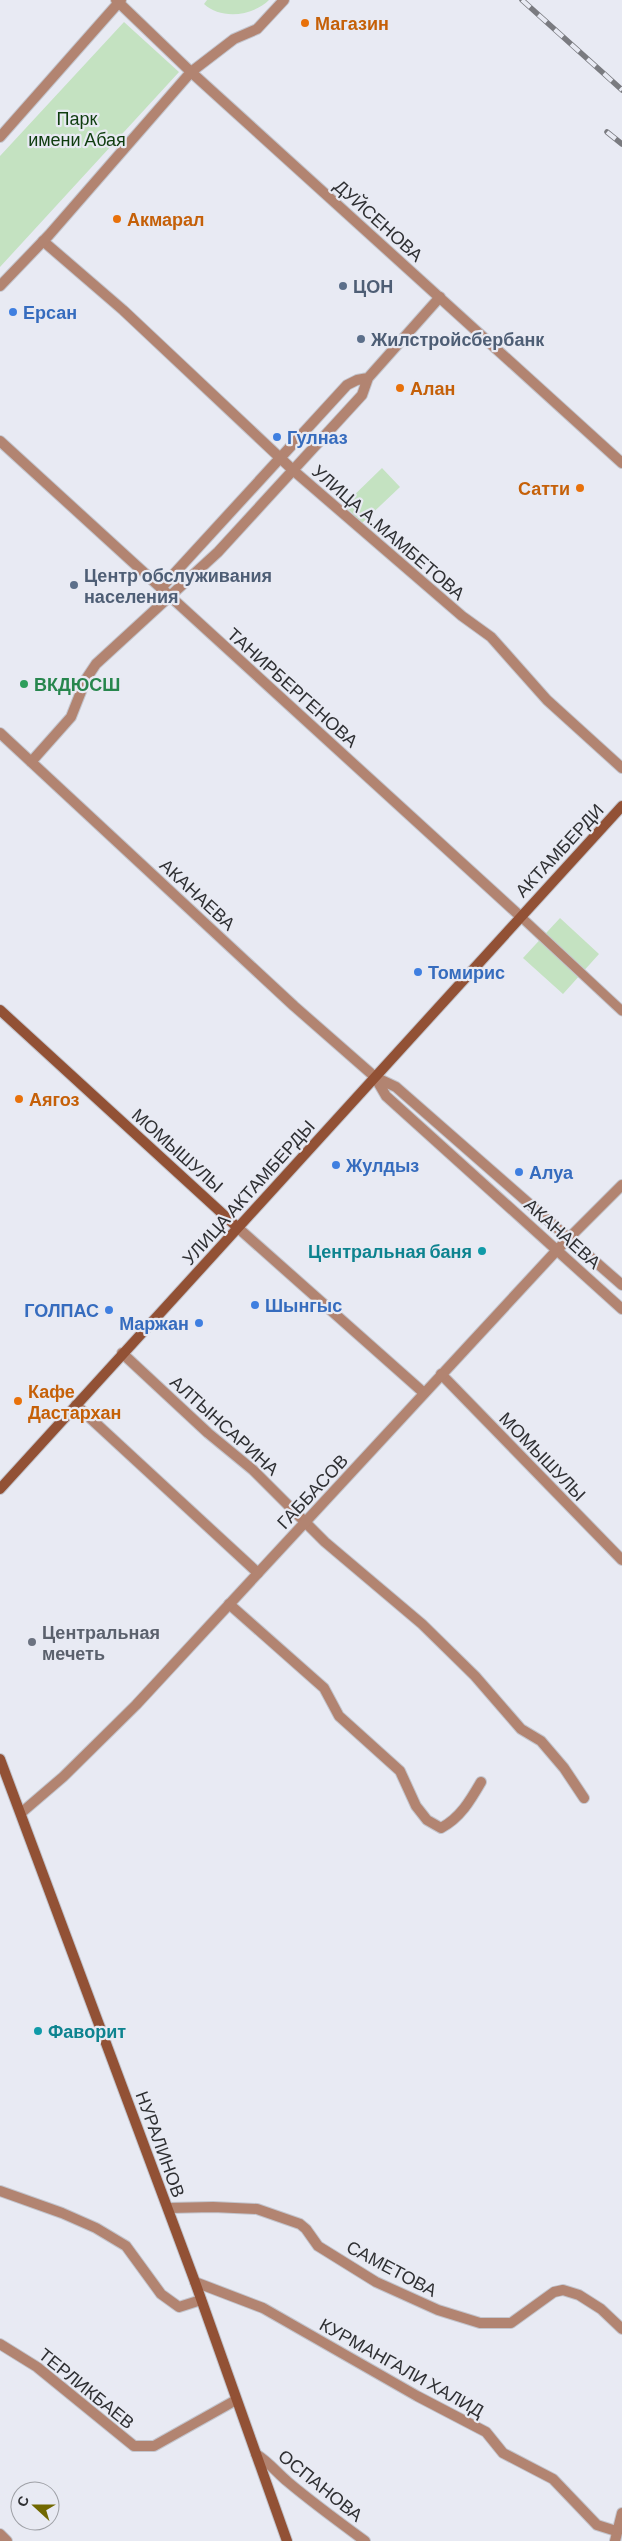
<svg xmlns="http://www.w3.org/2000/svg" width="622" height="2541" font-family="Barlow,sans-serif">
<rect width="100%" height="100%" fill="#e8eaf3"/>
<!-- green -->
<path fill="#c4e2c1" d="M 207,0 L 269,0 C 253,16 221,20 204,4 Z
M 124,22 L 179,72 L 0,267 L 0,156 Z
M 382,468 L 400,487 L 362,523 L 344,505 Z
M 560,918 L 599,954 L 563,994 L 523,958 Z"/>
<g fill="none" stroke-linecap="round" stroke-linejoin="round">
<defs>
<path id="pedestrian" d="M 520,916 L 622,1011"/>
<path id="minor" d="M 43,241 L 123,310 L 294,471 L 462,616 L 491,637 L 547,700 L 622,768
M 161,588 L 347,385 L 357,380 L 368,378
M 0,733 L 294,1006 L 375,1077
M 31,762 L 71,717 L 86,679 L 96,664 L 218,552 L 362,395 L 368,378 L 440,297
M 122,1353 L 208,1433 L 253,1470 L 325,1542 L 422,1624 L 475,1676 L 521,1729 L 541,1741 L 564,1768 L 584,1798
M 441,1374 L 622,1560
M 76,1405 L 258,1573
M 229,1604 L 324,1688 L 339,1716 L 400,1771 L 416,1806 L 427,1820 L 441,1828 C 460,1818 470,1801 481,1782
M 0,2191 L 62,2213 L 96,2228 L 126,2246 L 161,2294 L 179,2307 L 201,2300
M 168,2208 L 213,2207 L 257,2209 L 300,2224 L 306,2229 L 318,2246 L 376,2282 L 438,2310 L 480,2323 L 511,2323 L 554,2292 L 563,2290 L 579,2295 L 601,2309 L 622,2329
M 195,2282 L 263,2308 L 417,2396 L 486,2432 L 503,2453 L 553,2479 L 597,2525 L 616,2531
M 0,2344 L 37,2367 L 134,2446 L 154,2446 L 236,2400
M 256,2454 C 270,2463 276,2472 288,2482 C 313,2503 339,2522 365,2541
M 0,2534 L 7,2541"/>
<path id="tertiary" d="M 116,0 L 191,72 L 622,463
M 0,137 L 121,0
M 0,286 L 49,235 L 191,72 L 234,39 L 257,29 L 284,0
M 0,441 L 520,916
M 375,1077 L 386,1096 L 622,1309
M 375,1077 L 396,1087 L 622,1285
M 237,1227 L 424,1393
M 21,1813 L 63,1777 L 136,1705 L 557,1250 L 622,1185
M 615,2541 L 622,2513"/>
<path id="secondary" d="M 0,1010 L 237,1227
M 0,1489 L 622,806
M 0,1759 L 195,2282 L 287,2541"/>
</defs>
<!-- pedestrian casing -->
<use href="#pedestrian" stroke="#c3c5cd" stroke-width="11"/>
<!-- minor casing -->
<use href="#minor" stroke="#c3c5cd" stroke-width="12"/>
<!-- tertiary casing -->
<use href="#tertiary" stroke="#c3c5cd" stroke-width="12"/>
<!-- secondary casing -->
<use href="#secondary" stroke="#c3c5cd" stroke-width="12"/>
<!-- pedestrian -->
<use href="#pedestrian" stroke="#b28471" stroke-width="9"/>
<!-- minor -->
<use href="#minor" stroke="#b28471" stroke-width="10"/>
<!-- tertiary -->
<use href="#tertiary" stroke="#b28471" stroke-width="10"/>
<!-- secondary -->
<use href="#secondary" stroke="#925135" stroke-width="10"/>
<defs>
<path id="rail" d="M 522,0 L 622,90
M 607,132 L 622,144"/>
</defs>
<!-- rail casing -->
<use href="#rail" stroke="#7a7b80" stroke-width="5.5"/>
<!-- rail -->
<use href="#rail" stroke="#e8eaf3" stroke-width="4" stroke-dasharray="11" stroke-linecap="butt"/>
</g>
<!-- markers -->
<g fill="#e8710a" stroke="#e8eaf3" stroke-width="2">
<circle cx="305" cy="23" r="5"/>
<circle cx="117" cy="219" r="5"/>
<circle cx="400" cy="388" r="5"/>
<circle cx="580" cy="488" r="5"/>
<circle cx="19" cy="1099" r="5"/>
<circle cx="18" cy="1401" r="5"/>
</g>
<g fill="#5c6f8a" stroke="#e8eaf3" stroke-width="2">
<circle cx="343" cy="286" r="5"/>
<circle cx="361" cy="339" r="5"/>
<circle cx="74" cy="585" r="5"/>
</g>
<g fill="#3f7fe0" stroke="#e8eaf3" stroke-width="2">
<circle cx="13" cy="312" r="5"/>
<circle cx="277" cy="437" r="5"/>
<circle cx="418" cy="972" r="5"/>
<circle cx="336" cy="1165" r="5"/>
<circle cx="519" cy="1172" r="5"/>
<circle cx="255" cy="1305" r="5"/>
<circle cx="109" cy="1310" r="5"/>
<circle cx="199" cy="1323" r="5"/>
</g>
<circle fill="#2e9e5b" stroke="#e8eaf3" stroke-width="2" cx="24" cy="684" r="5"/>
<g fill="#0f9aa8" stroke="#e8eaf3" stroke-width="2">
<circle cx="482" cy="1251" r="5"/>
<circle cx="38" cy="2031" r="5"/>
</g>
<circle fill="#6b7280" stroke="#e8eaf3" stroke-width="2" cx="32" cy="1642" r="5"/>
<g text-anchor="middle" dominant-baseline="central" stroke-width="4.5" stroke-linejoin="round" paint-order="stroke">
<!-- food labels -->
<g font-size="18" font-weight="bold" fill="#c56008" stroke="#e8eaf3" text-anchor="start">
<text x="315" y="23">Магазин</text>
<text x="127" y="219">Акмарал</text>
<text x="410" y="388">Алан</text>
<text x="570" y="488" text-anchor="end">Сатти</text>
<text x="29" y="1099">Аягоз</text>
<text x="28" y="1391">Кафе<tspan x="28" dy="21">Дастархан</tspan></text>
</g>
<!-- park labels -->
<g font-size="18" fill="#0f3d0f" stroke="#e8eaf3">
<text x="77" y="118">Парк<tspan x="77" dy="21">имени Абая</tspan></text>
</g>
<!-- street labels -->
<g font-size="18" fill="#2f3033" stroke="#e8eaf3">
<text transform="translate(379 220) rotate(42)">ДУЙСЕНОВА</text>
<text transform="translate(389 532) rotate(41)">УЛИЦА А.МАМБЕТОВА</text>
<text transform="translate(293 687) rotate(42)">ТАНИРБЕРГЕНОВА</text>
<text transform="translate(559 850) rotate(-47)">АКТАМБЕРДИ</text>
<text transform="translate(198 894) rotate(43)">АКАНАЕВА</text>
<text transform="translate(178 1150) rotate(42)">МОМЫШУЛЫ</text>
<text transform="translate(248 1192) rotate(-48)">УЛИЦА АКТАМБЕРДЫ</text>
<text transform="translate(563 1233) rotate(42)">АКАНАЕВА</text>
<text transform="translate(225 1425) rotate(42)">АЛТЫНСАРИНА</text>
<text transform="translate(543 1456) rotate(46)">МОМЫШУЛЫ</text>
<text transform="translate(312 1491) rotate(-47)">ГАББАСОВ</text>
<text transform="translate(161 2144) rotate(70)">НУРАЛИНОВ</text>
<text transform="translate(392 2268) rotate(28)">САМЕТОВА</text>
<text transform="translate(402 2367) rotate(29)">КУРМАНГАЛИ ХАЛИД</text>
<text transform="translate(87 2388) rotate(39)">ТЕРЛИКБАЕВ</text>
<text transform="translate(321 2485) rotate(39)">ОСПАНОВА</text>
</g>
<!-- service labels -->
<g font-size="18" font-weight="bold" fill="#4e5e75" stroke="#e8eaf3" text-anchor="start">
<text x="353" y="286">ЦОН</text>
<text x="371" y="339">Жилстройсбербанк</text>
<text x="84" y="575">Центр обслуживания<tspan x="84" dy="21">населения</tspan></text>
</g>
<!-- shop labels -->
<g font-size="18" font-weight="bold" fill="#366cbe" stroke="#e8eaf3" text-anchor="start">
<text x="23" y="312">Ерсан</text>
<text x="287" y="437">Гулназ</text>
<text x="428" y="972">Томирис</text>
<text x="346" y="1165">Жулдыз</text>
<text x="529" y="1172">Алуа</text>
<text x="265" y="1305">Шынгыс</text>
<text x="99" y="1310" text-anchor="end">ГОЛПАС</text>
<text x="189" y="1323" text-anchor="end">Маржан</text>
</g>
<!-- leisure labels -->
<g font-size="18" font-weight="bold" fill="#27864d" stroke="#e8eaf3" text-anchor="start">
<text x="34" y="684">ВКДЮСШ</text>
</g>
<!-- culture labels -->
<g font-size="18" font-weight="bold" fill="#0d838f" stroke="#e8eaf3" text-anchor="end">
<text x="472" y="1251">Центральная баня</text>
<text x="48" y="2031" text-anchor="start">Фаворит</text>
</g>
<!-- worship labels -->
<g font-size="18" font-weight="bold" fill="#5b616d" stroke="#e8eaf3" text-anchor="start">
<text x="42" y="1632">Центральная<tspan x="42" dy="21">мечеть</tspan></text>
</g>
</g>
<!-- north arrow -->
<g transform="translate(35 2506) rotate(291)"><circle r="24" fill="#e8eaf3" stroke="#9ea0a6"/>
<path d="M0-4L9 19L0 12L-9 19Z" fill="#716800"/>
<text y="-8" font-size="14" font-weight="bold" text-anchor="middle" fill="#2f3033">С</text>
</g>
</svg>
